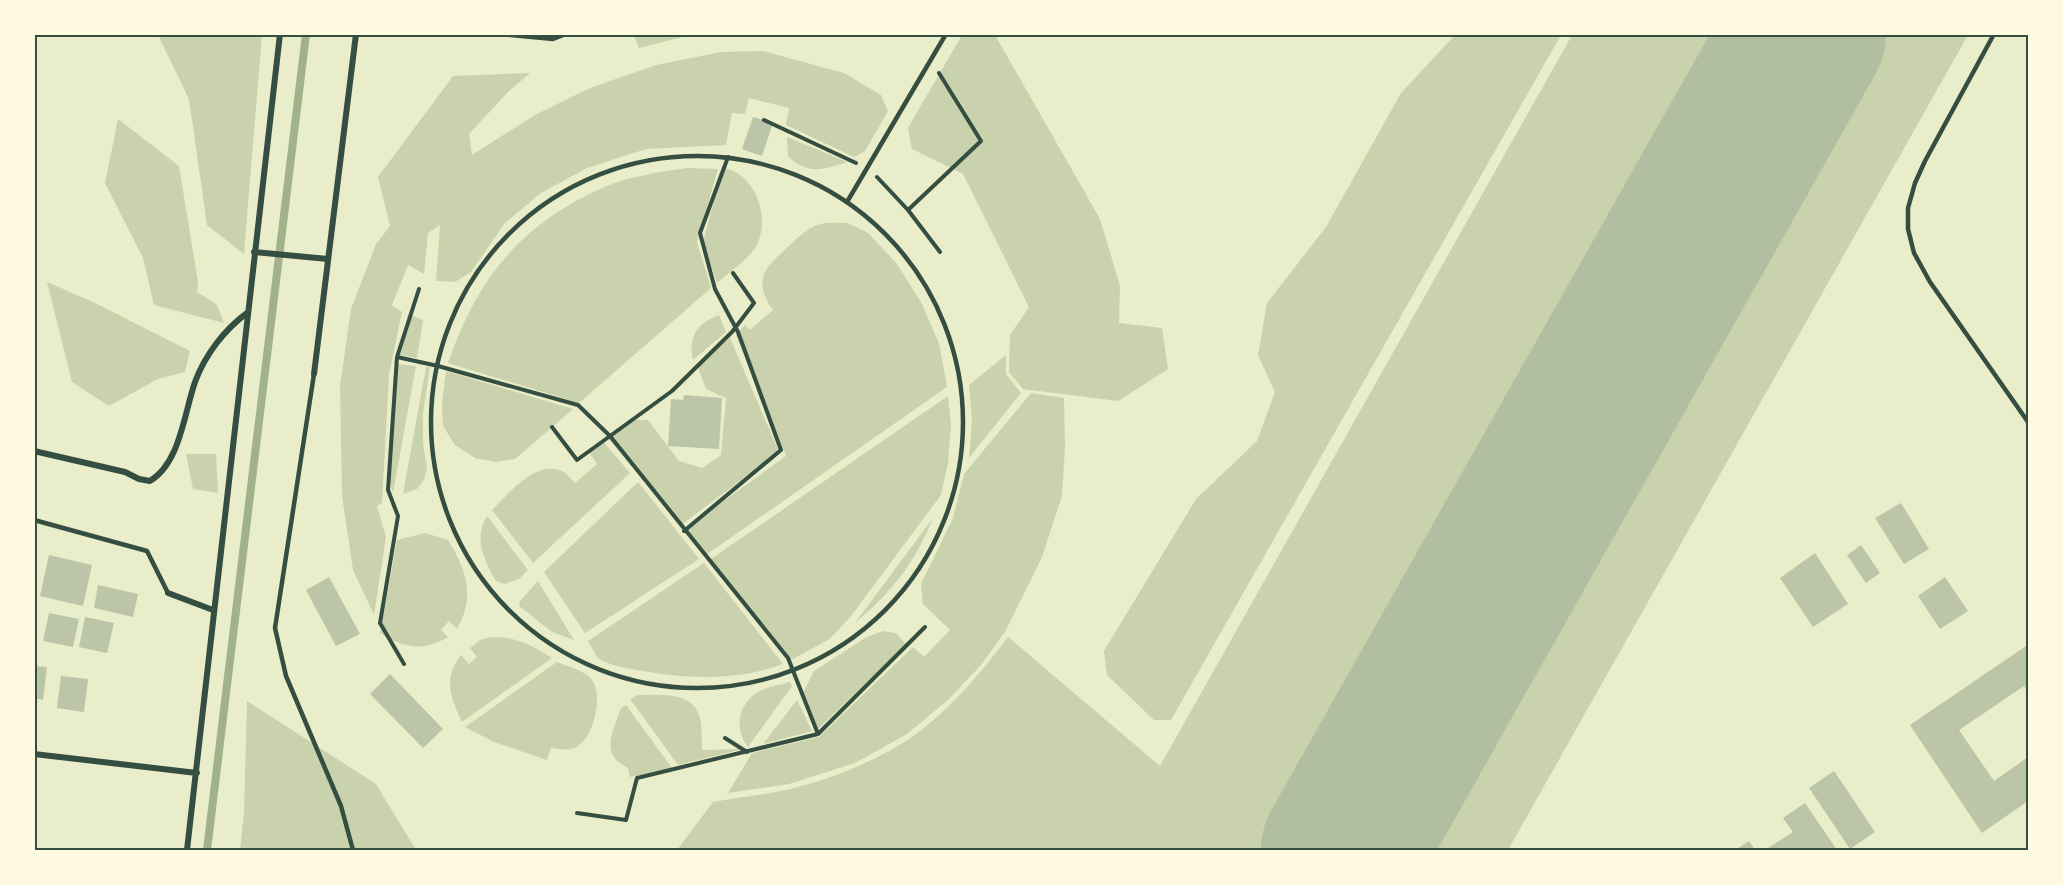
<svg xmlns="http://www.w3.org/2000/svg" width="2063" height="885" font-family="Inter,sans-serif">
<rect width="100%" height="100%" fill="#e9edc9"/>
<!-- green -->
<path fill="#cad2ad" d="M 158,35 L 262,35 L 244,254 L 207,225 L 189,99 Z
M 634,35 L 634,34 L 690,35 L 639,48 Z
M 962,35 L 995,35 L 1100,219 L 1120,286 L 1119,323 L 1162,328 L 1168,369 L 1118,401 L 1023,389 L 1009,372 L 1010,335 L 1029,307 L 963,174 L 912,149 L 908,128 Z
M 1455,35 L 1561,35 L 1171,720 L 1154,720 L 1107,675 L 1104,651 L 1196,499 L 1257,441 L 1275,392 L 1258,355 L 1267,303 L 1326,227 L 1401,93 Z
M 1572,35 L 1722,35 L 1262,850 L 677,850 L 713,802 C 739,797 765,795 790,789 C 831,779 874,762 909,739 C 947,713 981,673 1008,637 L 1160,766 Z
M 1872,35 L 1968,35 L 1508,850 L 1411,850 Z
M 763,51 L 844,73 L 881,95 L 888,111 L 865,151 L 854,157 L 786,125 L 789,108 L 749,98 L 745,114 L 732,113 L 726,145 L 646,149 L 587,168 L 541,193 L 505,223 L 471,272 L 455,282 L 436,281 L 440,225 L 428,233 L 424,274 L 408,265 L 392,305 L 402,312 L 389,374 L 382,503 L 377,506 L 386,537 L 374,615 L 353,570 L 342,496 L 340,386 L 351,309 L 376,244 L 390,226 L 378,177 L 453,76 L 530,73 L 508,92 L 469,134 L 472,155 L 535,115 L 590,88 L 656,65 L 721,52 Z
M 118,119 L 179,166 L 198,282 L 197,292 L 217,305 L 224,323 L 154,305 L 143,258 L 105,183 Z
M 787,137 L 847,162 C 824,170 806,175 788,156 Z
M 688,168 L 718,169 L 697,242 L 711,288 L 579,403 L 448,363 C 477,278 521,224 604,187 C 630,176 660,172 688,168 Z
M 723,168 C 727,169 733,170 737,173 C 761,187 771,229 752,252 C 743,263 728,273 717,283 L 703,242 Z
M 848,223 L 868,233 L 897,264 L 921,302 L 939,343 L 947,387 L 706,555 L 685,529 L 786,456 L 736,335 L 745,325 L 750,330 L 773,310 C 751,278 766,267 790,245 C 798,237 809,227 820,224 C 829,222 840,223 848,223 Z
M 47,282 L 93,302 L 190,351 L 185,372 L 158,379 L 109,406 L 72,382 Z
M 408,314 L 423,320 L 417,358 L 400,355 Z
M 719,315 L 726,332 L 693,360 C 688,337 697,323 719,315 Z
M 730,338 L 779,452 L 681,525 L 607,437 L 630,420 L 648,420 L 679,461 L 702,468 L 721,455 L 726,398 L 706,389 L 697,365 Z
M 1006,355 L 1006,374 L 1021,393 L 969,458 L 972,421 L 969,385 Z
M 397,364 L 416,366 L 393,493 L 389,479 Z
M 426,367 L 430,367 L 423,414 L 423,444 L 427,467 L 424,480 L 417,489 L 403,494 Z
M 446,371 L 573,409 L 515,459 L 496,462 L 475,458 L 455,445 L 443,426 L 442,403 Z
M 1031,393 L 1064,398 L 1065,446 L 1062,496 L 1042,557 L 1005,632 L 981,665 L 949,699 L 907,734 L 855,763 L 789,784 L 728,793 L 752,753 L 819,737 L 913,647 L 924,657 L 950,630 L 923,604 L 921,584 L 953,518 L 964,474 Z
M 948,396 L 951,425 L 948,463 L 941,495 L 851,616 L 830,639 L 789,661 L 708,561 Z
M 602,440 L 630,473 L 533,563 L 492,510 C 509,494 537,456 565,473 C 568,475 572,480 575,483 L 597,464 L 589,452 Z
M 186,454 L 216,454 L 218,493 L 193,489 Z
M 638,482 L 699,559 L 585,633 L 544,572 Z
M 487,516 L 528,570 L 519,579 L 505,584 L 496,581 C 484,559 473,540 487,516 Z
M 933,518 C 915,563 891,593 855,623 Z
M 425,533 L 448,540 C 466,569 476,596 457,629 L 449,621 L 441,630 L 448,637 C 422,652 404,648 380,633 L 397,540 Z
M 704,563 L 783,664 C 735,682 682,679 632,669 C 622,667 604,664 597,657 C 594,652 591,646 588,641 Z
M 538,581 L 574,640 L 552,632 L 519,606 L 520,601 Z
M 883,631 L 896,633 L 906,644 L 817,730 L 802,695 L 814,671 L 867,637 Z
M 491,637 C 518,637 529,644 552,658 L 462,722 C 450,696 443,679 461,655 L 469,664 L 477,657 L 470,648 L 480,640 Z
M 557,662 C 566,666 579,669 587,675 C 606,688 595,735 578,746 C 569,752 561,749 551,748 L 547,760 L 494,742 L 465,727 Z
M 790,682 L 792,686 L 748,747 C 735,731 737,707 755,694 C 763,687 780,685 790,682 Z
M 638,695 C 658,695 691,691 699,715 C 703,725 701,739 702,750 L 743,749 L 678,765 L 630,699 Z
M 797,700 L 812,731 L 763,744 Z
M 247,701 L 376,784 L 416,850 L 240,850 L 244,813 Z
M 626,705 L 672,768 L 630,777 L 628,768 C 599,754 613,732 621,708 Z"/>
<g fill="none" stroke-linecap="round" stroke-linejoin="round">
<!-- stream -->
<path stroke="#a3b18a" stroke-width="8" d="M 207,850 L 306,34"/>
<!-- runway -->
<path stroke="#b2bea0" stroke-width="164" d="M 1343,850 L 1804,34"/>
</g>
<!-- building -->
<path fill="#bcc5a7" d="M 753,117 L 773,123 L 762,156 L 742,149 Z
M 684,395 L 722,398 L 719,449 L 668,446 L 671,399 L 683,400 Z
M 1901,503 L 1929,549 L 1904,564 L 1875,518 Z
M 1861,545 L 1880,573 L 1866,583 L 1847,555 Z
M 1815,553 L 1848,604 L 1813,627 L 1780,578 Z
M 49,555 L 92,565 L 83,606 L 40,596 Z
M 329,577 L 360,634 L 336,646 L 306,590 Z
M 1945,577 L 1968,611 L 1940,629 L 1918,596 Z
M 98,585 L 138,594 L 133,617 L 94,608 Z
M 49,613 L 79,619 L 73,647 L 43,641 Z
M 85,617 L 114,623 L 107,653 L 79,647 Z
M 2026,646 L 2028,650 L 2028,693 L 2024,686 L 1959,730 L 1994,781 L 2028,757 L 2028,801 L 1982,833 L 1910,725 Z
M 34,666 L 47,667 L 43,700 L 34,698 Z
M 390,674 L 443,729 L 423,748 L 370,694 Z
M 61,676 L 88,679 L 84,712 L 57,708 Z
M 1834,771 L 1875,832 L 1850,849 L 1809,788 Z
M 1805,803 L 1837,850 L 1765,850 L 1793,832 L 1783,818 Z
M 1749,841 L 1755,850 L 1735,850 Z"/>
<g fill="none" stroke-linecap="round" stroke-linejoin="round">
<!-- path -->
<path stroke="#344e41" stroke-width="4" d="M 764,120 L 856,163
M 877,177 L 908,210 L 940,252
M 908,210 L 981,141 L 939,73
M 397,357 L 438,366 L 578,405 L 610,436 L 788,658 L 818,734
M 552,427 L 577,460 L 672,391 L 732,332 L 754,303 L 733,273
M 684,531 L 781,450 L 738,332 L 715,289 L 700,233 L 728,157
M 404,664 L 380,623 L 398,516 L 388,490 L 397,357 L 419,289
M 725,738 L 747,752
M 577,813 L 626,820 L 637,778 L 818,734 L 925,627"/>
<!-- service -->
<path stroke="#344e41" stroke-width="4.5" d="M 499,34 L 553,39 L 566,34
M 1994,34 L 1925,161 L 1915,183 L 1908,208 L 1908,229 L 1914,253 L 1930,282 L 2028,422
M431 422a266 266 0 1 1 532 0a266 266 0 1 1-532 0Z
M 847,202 L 946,34
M 314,374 L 275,628 L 286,676 L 341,806 L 353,850
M 34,520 L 147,551 L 168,593"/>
<!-- minor -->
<path stroke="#344e41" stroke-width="6" d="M 254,252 L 328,259
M 314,374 L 356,34
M 34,451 L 125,472 L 139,479 L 150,481 C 180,463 184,414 195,382 C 205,355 224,330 247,313
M 168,593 L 213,610
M 34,754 L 197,773
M 187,850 L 280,34"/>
</g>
<!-- border -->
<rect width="2063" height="885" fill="none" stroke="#fefae0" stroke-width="72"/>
<rect x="36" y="36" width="1991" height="813" fill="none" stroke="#344e41" stroke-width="2"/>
</svg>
